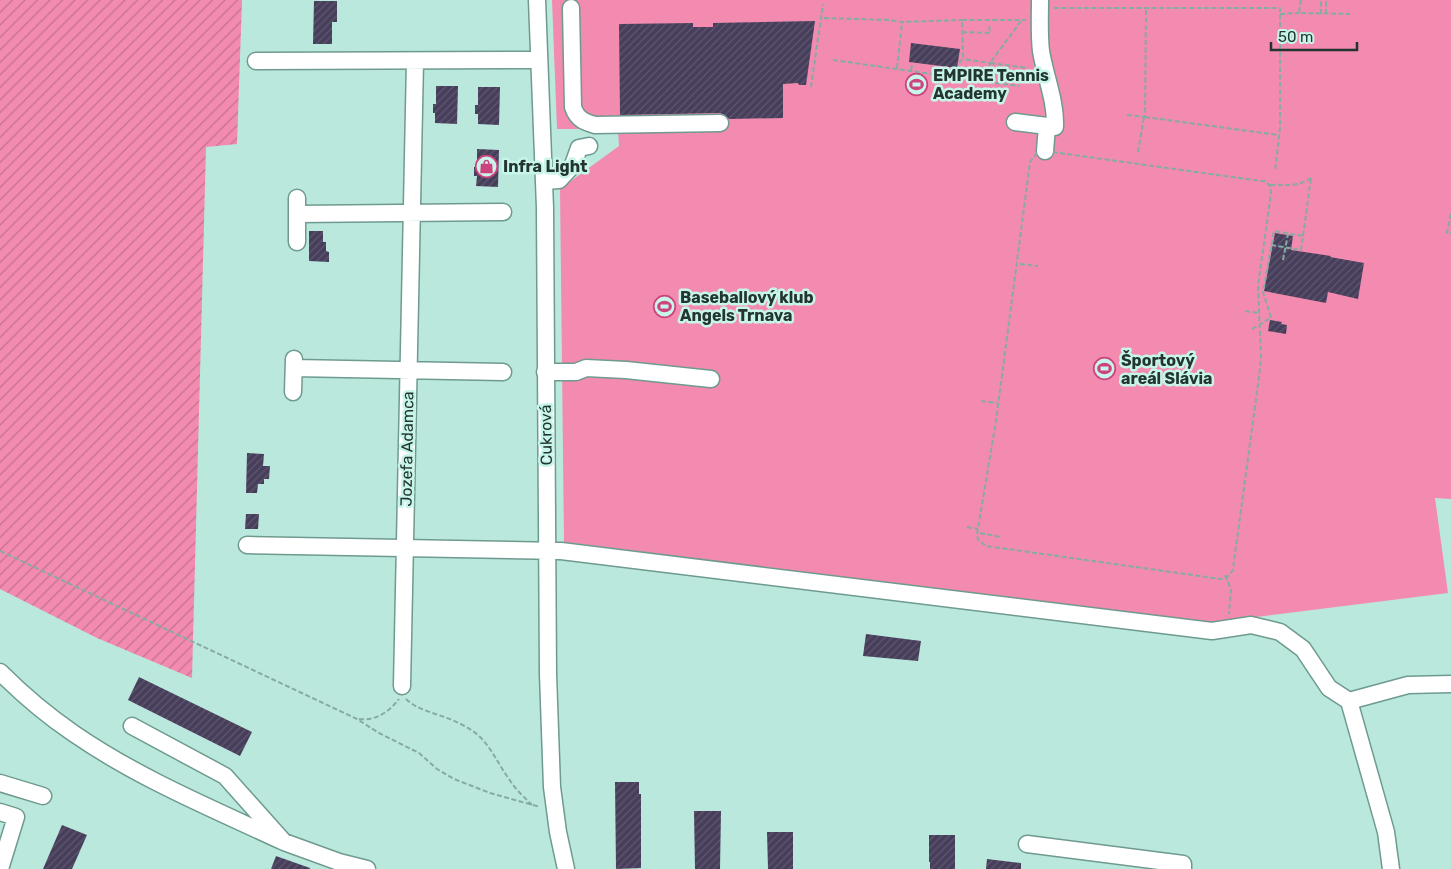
<svg xmlns="http://www.w3.org/2000/svg" width="1451" height="869" font-family="Rubik,sans-serif">
<defs>
<pattern id="garden-furrows" width="10" height="10" patternUnits="userSpaceOnUse" patternTransform="scale(1.25)"><rect width="10" height="10" fill="#f38aaf"/><path d="M-1 1l2-2M0 10L10 0M9 11l2-2" fill="none" stroke="#c4728f"/></pattern>
<pattern id="building-hatch" width="6" height="6" patternUnits="userSpaceOnUse" patternTransform="scale(1.25)"><rect width="6" height="6" fill="#473e5b"/><path d="M-1 1l2-2M0 6l6-6M5 7l2-2" fill="none" stroke="#5f586f"/></pattern>
</defs>
<rect width="100%" height="100%" fill="#bae8dd"/>
<!-- garden -->
<path fill="url(#garden-furrows)" d="M 0,0 L 242,0 L 237,144 L 206,147 L 192,678 L 97,638 L 0,589 Z"/>
<!-- pitch -->
<path fill="#f38aaf" d="M 552,0 L 1451,0 L 1451,499 L 1435,498 L 1448,593 L 1209,623 L 564,542 L 560,189 L 619,146 L 618,129 L 557,129 Z"/>
<!-- building -->
<path fill="url(#building-hatch)" d="M 314,1 L 337,1 L 337,22 L 332,22 L 332,44 L 313,44 Z
M 815,21 L 806,85 L 799,85 L 798,83 L 783,84 L 783,118 L 729,119 L 725,115 L 720,113 L 620,115 L 619,24 L 693,23 L 693,27 L 713,27 L 713,23 Z
M 911,43 L 960,49 L 957,68 L 909,62 Z
M 436,86 L 458,86 L 457,124 L 435,123 L 435,113 L 433,113 L 433,104 L 436,104 Z
M 478,87 L 500,87 L 499,125 L 478,124 L 478,114 L 475,114 L 475,105 L 478,105 Z
M 477,149 L 499,150 L 498,187 L 476,186 L 477,176 L 474,176 L 474,167 L 477,167 Z
M 309,231 L 323,231 L 323,242 L 326,242 L 326,251 L 329,252 L 329,262 L 309,261 Z
M 1275,233 L 1293,236 L 1291,250 L 1331,256 L 1330,257 L 1364,263 L 1358,299 L 1328,292 L 1326,303 L 1264,291 Z
M 1270,320 L 1282,322 L 1281,324 L 1287,325 L 1286,334 L 1268,331 Z
M 247,453 L 264,454 L 263,466 L 270,466 L 269,479 L 264,479 L 264,484 L 258,484 L 257,493 L 246,493 Z
M 246,514 L 259,514 L 258,529 L 245,529 Z
M 866,634 L 921,641 L 918,661 L 863,656 Z
M 139,677 L 252,732 L 240,756 L 128,700 Z
M 615,782 L 639,782 L 639,794 L 641,794 L 641,868 L 616,869 Z
M 694,811 L 721,811 L 720,869 L 695,869 Z
M 62,825 L 87,835 L 72,869 L 43,869 Z
M 767,832 L 793,832 L 793,869 L 768,869 Z
M 929,835 L 955,835 L 955,869 L 930,869 L 930,862 L 929,862 Z
M 276,856 L 310,868 L 310,869 L 271,869 Z
M 987,859 L 1021,863 L 1021,869 L 986,869 Z"/>
<g fill="none" stroke-linecap="round" stroke-linejoin="round">
<defs>
<path id="minor" d="M 537,0 L 545,208 L 548,674 L 552,787 L 558,832 L 566,869
M 1040,0 C 1040,16 1039,35 1041,51 C 1045,76 1056,101 1055,127 L 1047,126 L 1045,151
M 571,8 L 573,107 C 577,119 584,122 595,125 L 720,123
M 256,61 L 539,60
M 1015,122 L 1047,126
M 544,181 L 559,180 L 573,165 L 579,148 L 589,146
M 297,214 L 503,212
M 297,242 L 297,198
M 294,368 L 503,372
M 545,372 L 576,372 L 586,368 L 626,370 L 711,379
M 293,392 L 294,359
M 247,545 L 561,551 L 1212,631 L 1251,625 L 1280,632 L 1303,649 L 1329,688 L 1349,701 L 1408,685 L 1451,684
M 0,672 C 22,694 48,716 73,733 C 138,778 213,809 284,842 L 225,776 L 132,726
M 402,686 L 415,61
M 1349,701 L 1386,832 L 1391,869
M 0,783 L 43,796
M 0,812 L 16,817 L 0,869
M 284,842 L 339,862 L 367,869
M 1027,844 L 1183,864 L 1183,869"/>
</defs>
<!-- minor casing -->
<use href="#minor" stroke="#6e9a8f" stroke-width="19"/>
<!-- path -->
<path stroke="#86aba2" stroke-width="2" stroke-dasharray="5 2.5" stroke-linecap="butt" d="M 1301,0 L 1299,13 L 1350,14
M 1054,8 L 1280,8 L 1280,128 L 1275,171
M 1280,14 L 1299,13
M 1321,14 L 1321,0
M 1326,14 L 1326,0
M 824,18 L 888,20 L 902,22 L 962,20
M 1021,21 L 990,63 L 1028,68
M 962,32 L 990,33 L 989,25
M 833,60 L 988,82 L 990,63 L 963,59
M 897,68 L 902,23
M 911,70 L 912,65
M 936,74 L 937,67
M 957,78 L 960,61 L 963,59 L 962,20 L 1026,20
M 988,82 L 1019,86
M 811,87 L 823,4
M 1127,115 L 1145,117 L 1146,8
M 1145,117 L 1279,135
M 1045,151 L 1261,181 L 1265,181 L 1270,186 L 1271,193 L 1258,286 L 1261,357 L 1259,377 L 1233,569 C 1231,575 1227,578 1221,579 L 986,546 L 978,540 L 977,534 L 996,421 L 1030,162 L 1037,153 Z
M 1138,152 L 1144,117
M 1270,185 C 1287,184 1296,188 1311,178
M 1451,214 L 1447,233 L 1451,233
M 1271,245 L 1301,250 L 1311,178
M 1283,260 L 1288,234
M 1020,264 L 1038,266
M 1245,311 L 1259,313
M 1252,329 L 1271,318 L 1263,292 L 1274,231 L 1303,236
M 981,401 L 997,403
M 967,527 L 978,529
M 980,533 L 1001,537
M 0,551 L 357,719 L 379,733 L 419,753 L 437,769 L 454,779 L 490,793 L 540,807
M 1225,575 L 1231,589 L 1229,614
M 406,699 C 416,709 431,712 444,717 C 456,721 468,727 478,735 C 492,748 498,764 509,779 C 515,789 524,797 532,805
M 359,719 C 376,721 389,712 399,699"/>
<!-- minor -->
<use href="#minor" stroke="#fff" stroke-width="16"/>
</g>
<!-- icons -->
<defs>
<symbol id="stadium-ring" viewBox="-11 -11 22 22"><circle r="9.5" fill="#c7f5ea" stroke="#cd437e" stroke-width="1.5"/><path d="M0-5a6.5 5 0 1 0 0 10a6.5 5 0 1 0 0-10ZM-3.5-1.8h7v3.6h-7Z" fill="#cd437e"/></symbol>
<symbol id="shop-ring" viewBox="-11 -11 22 22"><circle r="9.5" fill="#c7f5ea" stroke="#cd437e" stroke-width="1.5"/><path d="M-5-2.5h2.3a2.7 3.5 0 0 1 5.4 0H5L5.5 6h-11ZM-1.5-2.5h3a1.5 2.3 0 0 0-3 0Z" fill="#cd437e"/></symbol>
</defs>
<g fill-rule="evenodd">
<use href="#stadium-ring" x="904" y="72" width="25" height="25"/>
<use href="#shop-ring" x="474" y="154" width="25" height="25"/>
<use href="#stadium-ring" x="652" y="294" width="25" height="25"/>
<use href="#stadium-ring" x="1092" y="356" width="25" height="25"/>
</g>
<g text-anchor="middle" dominant-baseline="central" stroke-width="5" stroke-linejoin="round" paint-order="stroke">
<!-- poi labels -->
<g font-size="16" font-weight="bold" fill="#233530" stroke="#c7f5ea" text-anchor="start">
<text x="933" y="75">EMPIRE Tennis<tspan x="933" dy="18">Academy</tspan></text>
<text x="503" y="166">Infra Light</text>
<text x="680" y="297">Baseballový klub<tspan x="680" dy="18">Angels Trnava</tspan></text>
<text x="1121" y="360">Športový<tspan x="1121" dy="18">areál Slávia</tspan></text>
</g>
<!-- street labels -->
<g font-size="16" fill="#233530" stroke="#c7f5ea">
<text transform="translate(546 435) rotate(-91)">Cukrová</text>
<text transform="translate(407 449) rotate(-89)">Jozefa Adamca</text>
</g>
</g>
<!-- scale -->
<path d="M1271 42v8h86v-8" fill="none" stroke="#233530" stroke-width="2.5"/>
<text x="1278" y="42" font-size="15" fill="#233530" stroke="#c7f5ea" stroke-width="4" paint-order="stroke">50 m</text>
</svg>
